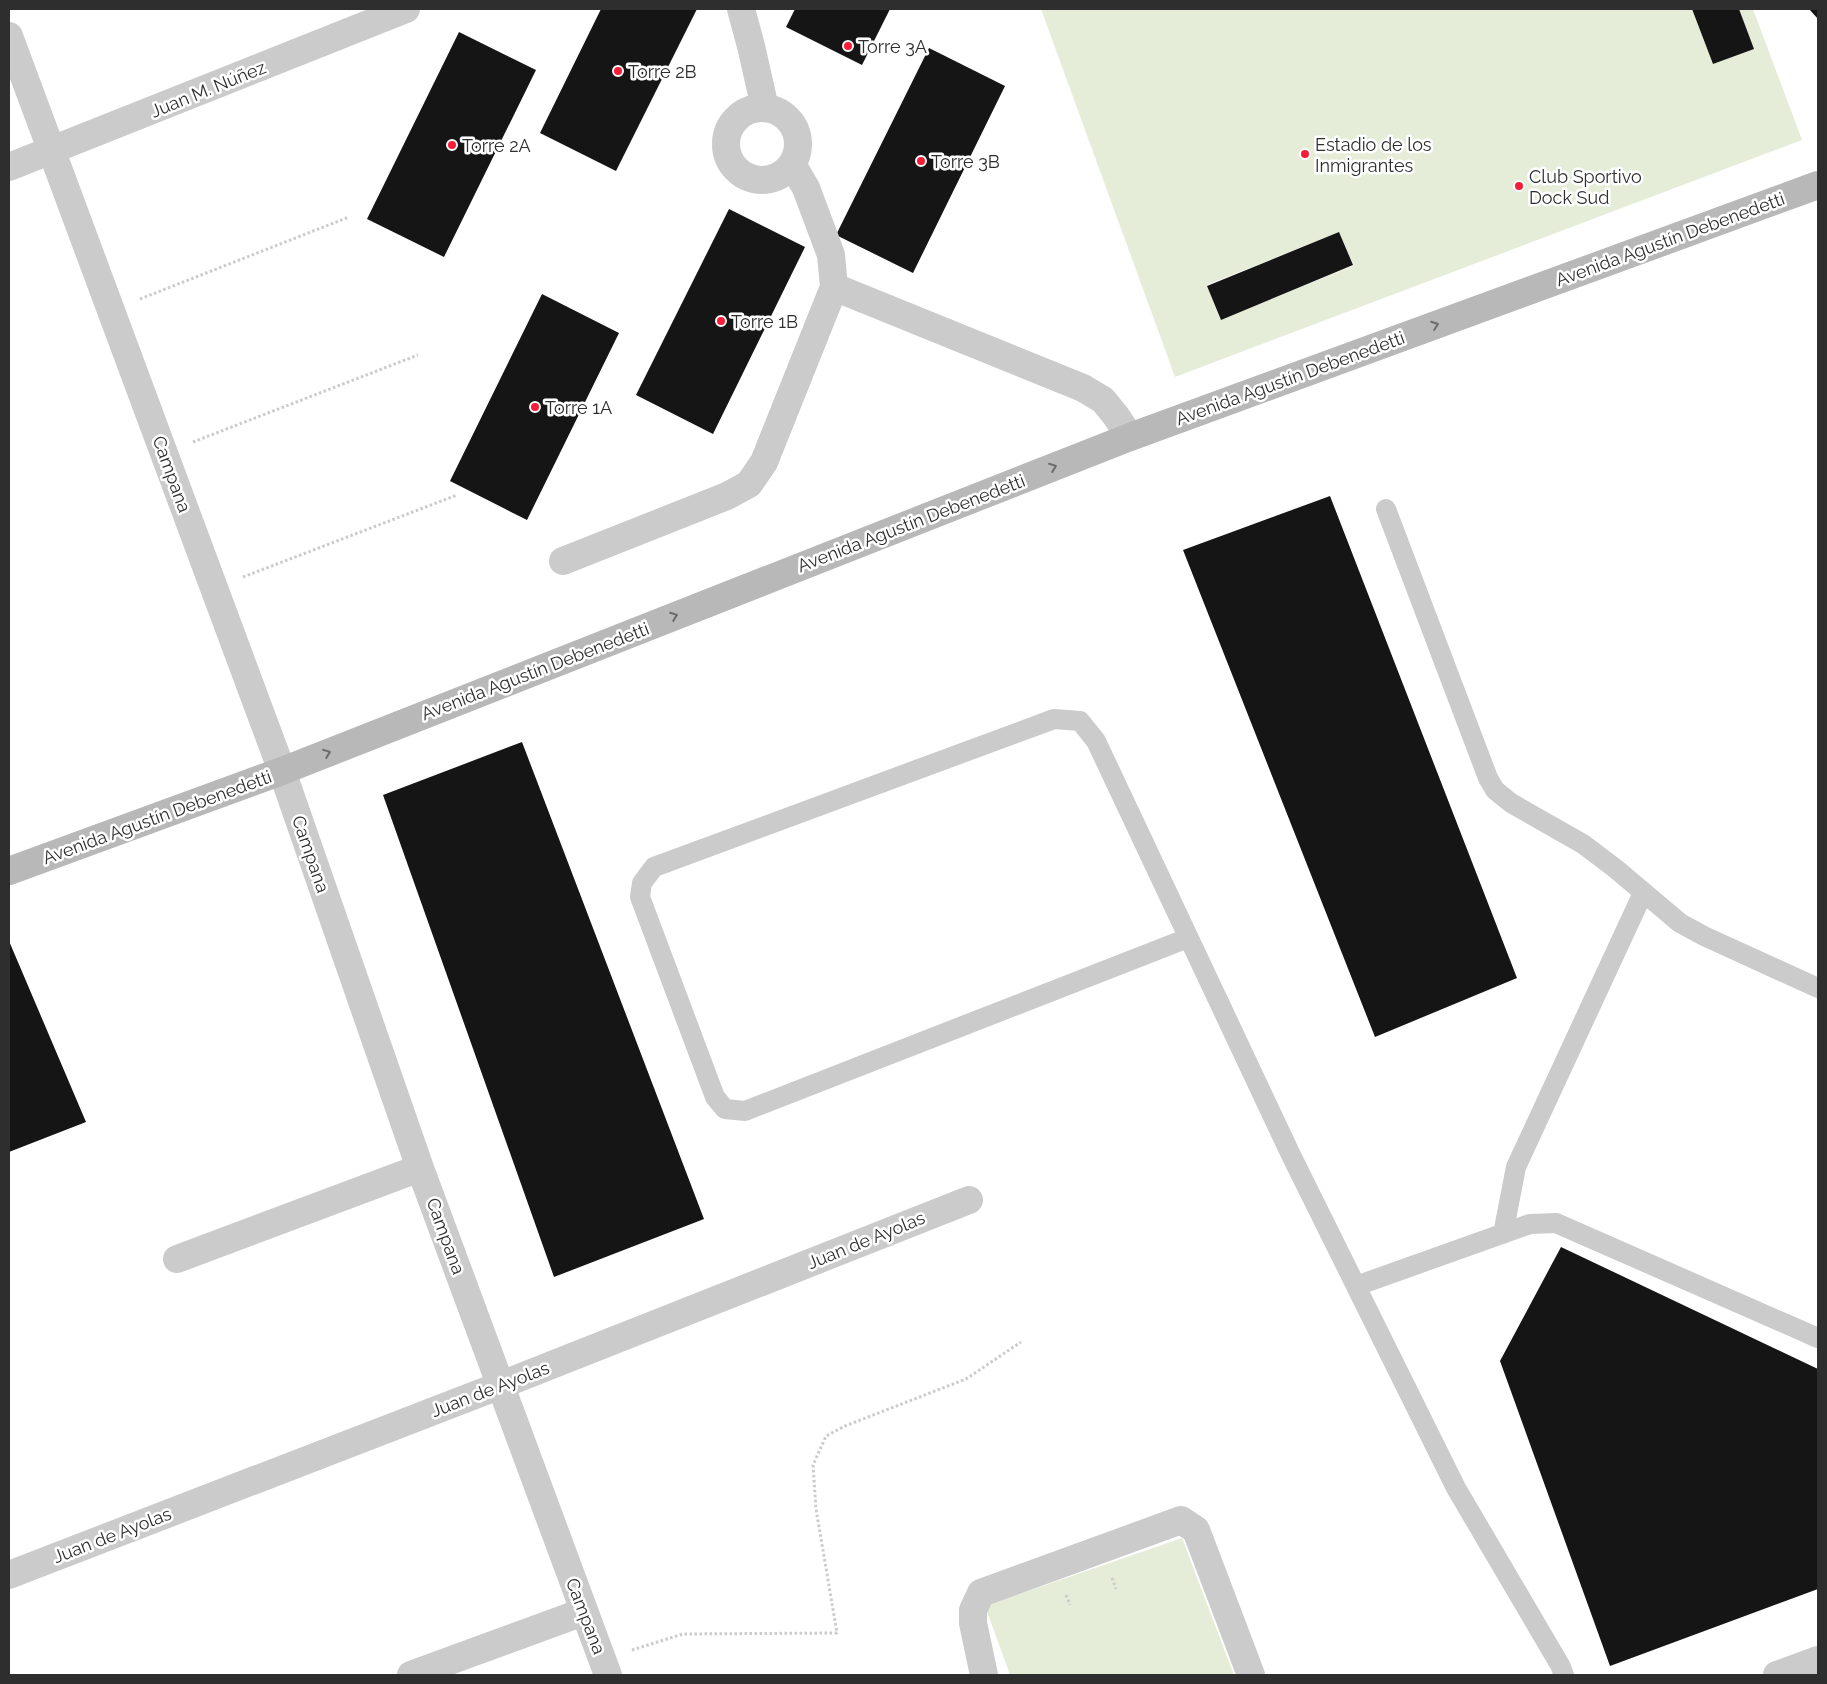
<svg xmlns="http://www.w3.org/2000/svg" width="1827" height="1684" font-family="Raleway,sans-serif">
<rect width="100%" height="100%" fill="#fff"/>
<!-- green -->
<path fill="#e5edd9" fill-rule="evenodd" d="M 1041,9 L 1692,9 L 1713,64 L 1753,49 L 1739,9 L 1753,9 L 1802,140 L 1175,377 ZM 1339,232 L 1353,266 L 1220,319 L 1207,285 Z
M 1182,1538 L 1234,1675 L 1010,1675 L 985,1606 Z"/>
<!-- building -->
<path fill="#151515" d="M 601,9 L 697,9 L 616,171 L 540,133 Z
M 795,9 L 890,9 L 862,65 L 786,27 Z
M 1692,9 L 1739,9 L 1754,49 L 1713,64 Z
M 1809,9 L 1818,9 L 1818,19 Z
M 459,32 L 536,70 L 444,257 L 367,219 Z
M 929,48 L 1005,86 L 913,273 L 836,235 Z
M 729,209 L 805,247 L 713,434 L 636,395 Z
M 1339,232 L 1353,265 L 1221,320 L 1207,286 Z
M 542,294 L 619,333 L 527,520 L 450,481 Z
M 1330,496 L 1517,978 L 1375,1037 L 1183,550 Z
M 522,742 L 704,1219 L 554,1277 L 383,795 Z
M 9,941 L 86,1122 L 9,1152 Z
M 1561,1247 L 1818,1369 L 1818,1589 L 1610,1666 L 1500,1361 Z"/>
<g fill="none" stroke-linecap="round" stroke-linejoin="round">
<!-- path -->
<path stroke="#cbcbcb" stroke-width="3" stroke-dasharray="2.5 2.5" stroke-linecap="butt" d="M 140,299 L 349,217
M 193,442 L 418,355
M 243,577 L 457,495
M 1112,1578 L 1116,1589
M 1066,1595 L 1070,1605
M 632,1650 L 683,1634 L 837,1633 L 816,1509 L 813,1465 L 826,1436 L 845,1426 L 966,1379 L 1021,1342"/>
<!-- service -->
<path stroke="#cbcbcb" stroke-width="20" d="M 1386,509 L 1488,778 L 1495,790 L 1511,803 L 1583,844 L 1616,869 L 1680,923 L 1704,936 L 1818,988
M 1188,938 L 745,1111 L 725,1109 L 715,1097 L 640,897 L 642,883 L 654,867 L 1054,719 L 1080,721 L 1096,741 L 1291,1155 L 1456,1488 L 1560,1665 L 1564,1675
M 1503,1234 L 1516,1167 L 1643,893
M 1356,1286 L 1530,1224 L 1556,1223 L 1818,1338"/>
<!-- minor -->
<path stroke="#cbcbcb" stroke-width="28" d="M 741,9 L 751,46 L 765,108
M 9,36 L 282,771 L 420,1168 L 608,1675
M726 144a36 36 0 1 1 72 0a36 36 0 1 1-72 0Z
M 9,167 L 406,9
M 834,287 L 1083,388 L 1103,400 L 1116,416 L 1130,437
M 563,561 L 727,496 L 749,484 L 764,462 L 834,287 L 831,255 L 806,188 L 792,164
M 177,1259 L 420,1168
M 9,1575 L 501,1385 L 969,1200
M 411,1675 L 583,1612
M 984,1675 L 973,1623 L 973,1610 L 981,1593 L 1181,1520 L 1196,1530 L 1251,1675
M 1777,1675 L 1818,1660"/>
<!-- secondary -->
<path stroke="#b8b8b8" stroke-width="28" d="M 9,871 L 282,771 L 1130,437 L 1818,185"/>
</g>
<!-- one-way arrows -->
<defs><path id="oneway-chevron" d="M-2-3.5L2.5 0L-2 3.5" fill="none" stroke-width="1.6" stroke-linecap="round" stroke-linejoin="round" transform="scale(1.25)"/></defs>
<g stroke="#6c6c6c">
<use href="#oneway-chevron" transform="translate(1435 325) rotate(-20)"/>
<use href="#oneway-chevron" transform="translate(1053 467) rotate(-21)"/>
<use href="#oneway-chevron" transform="translate(674 616) rotate(-21)"/>
<use href="#oneway-chevron" transform="translate(327 753) rotate(-21)"/>
</g>
<!-- markers -->
<g fill="#f71d38" stroke="#fff" stroke-width="2">
<circle cx="848" cy="46" r="5"/>
<circle cx="618" cy="71" r="5"/>
<circle cx="452" cy="145" r="5"/>
<circle cx="1305" cy="154" r="5"/>
<circle cx="921" cy="161" r="5"/>
<circle cx="1519" cy="186" r="5"/>
<circle cx="721" cy="321" r="5"/>
<circle cx="535" cy="407" r="5"/>
</g>
<g text-anchor="middle" dominant-baseline="central" stroke-width="5" stroke-linejoin="round" paint-order="stroke">
<!-- poi labels -->
<g font-size="18" fill="#2e2e2e" stroke="#fff" text-anchor="start">
<text x="858" y="46">Torre 3A</text>
<text x="628" y="71">Torre 2B</text>
<text x="1315" y="144">Estadio de los<tspan x="1315" dy="21">Inmigrantes</tspan></text>
<text x="462" y="145">Torre 2A</text>
<text x="931" y="161">Torre 3B</text>
<text x="1529" y="176">Club Sportivo<tspan x="1529" dy="21">Dock Sud</tspan></text>
<text x="731" y="321">Torre 1B</text>
<text x="545" y="407">Torre 1A</text>
</g>
<!-- street labels -->
<g font-size="18" fill="#2e2e2e" stroke="#fff">
<text transform="translate(208 89) rotate(-22)">Juan M. Núñez</text>
<text transform="translate(1670 239) rotate(-20)">Avenida Agustín Debenedetti</text>
<text transform="translate(1290 378) rotate(-20)">Avenida Agustín Debenedetti</text>
<text transform="translate(172 474) rotate(70)">Campana</text>
<text transform="translate(911 523) rotate(-21)">Avenida Agustín Debenedetti</text>
<text transform="translate(535 671) rotate(-21)">Avenida Agustín Debenedetti</text>
<text transform="translate(157 817) rotate(-20)">Avenida Agustín Debenedetti</text>
<text transform="translate(311 854) rotate(71)">Campana</text>
<text transform="translate(446 1236) rotate(70)">Campana</text>
<text transform="translate(866 1240) rotate(-22)">Juan de Ayolas</text>
<text transform="translate(490 1389) rotate(-21)">Juan de Ayolas</text>
<text transform="translate(112 1535) rotate(-21)">Juan de Ayolas</text>
<text transform="translate(586 1616) rotate(69)">Campana</text>
</g>
</g>
<!-- border -->
<rect width="1827" height="1684" fill="none" stroke="#2e2e2e" stroke-width="20"/>
</svg>
